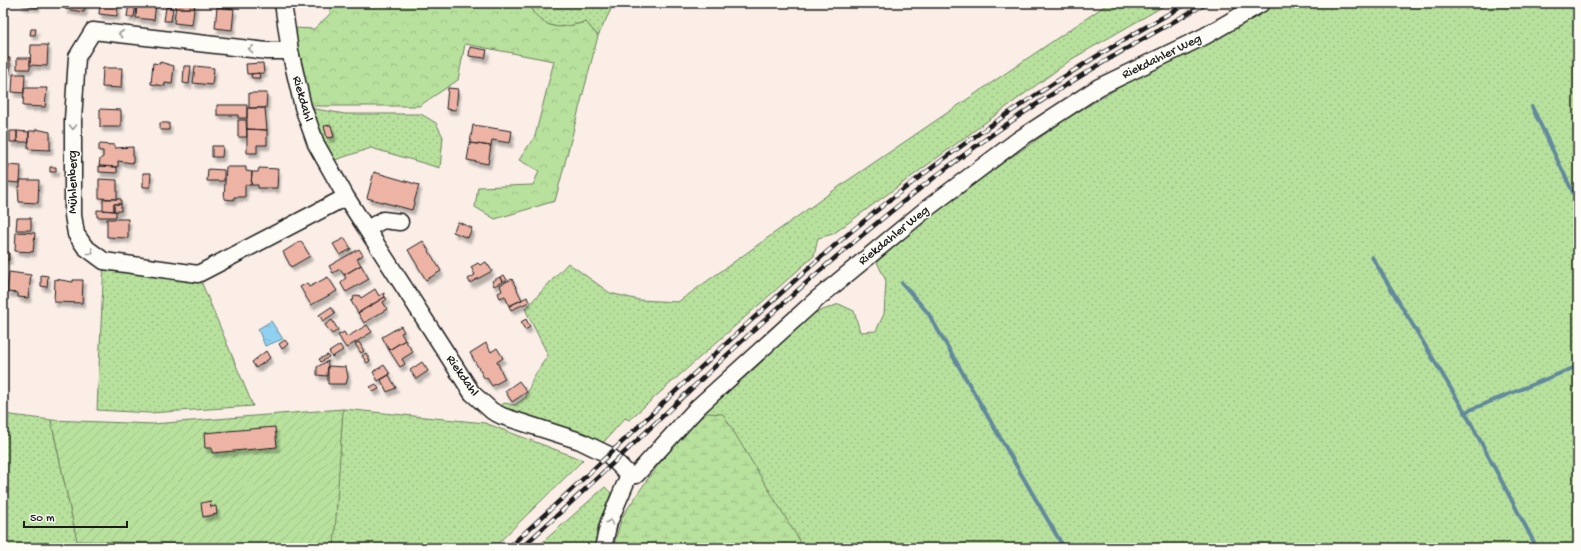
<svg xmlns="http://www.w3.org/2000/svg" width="1581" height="551" font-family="'Gochi Hand',sans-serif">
<defs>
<pattern id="grass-dots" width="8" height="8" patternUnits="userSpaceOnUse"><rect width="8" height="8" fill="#b8e19d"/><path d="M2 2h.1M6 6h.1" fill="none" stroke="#9ec087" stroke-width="1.8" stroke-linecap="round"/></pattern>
<pattern id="forest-crowns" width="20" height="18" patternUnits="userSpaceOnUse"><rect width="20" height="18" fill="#b8e19d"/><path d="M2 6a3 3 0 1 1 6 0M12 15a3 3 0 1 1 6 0" fill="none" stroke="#9ec087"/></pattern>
<pattern id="wetland-marsh" width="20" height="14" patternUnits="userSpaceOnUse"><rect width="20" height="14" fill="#b8e19d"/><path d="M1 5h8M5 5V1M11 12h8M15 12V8" fill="none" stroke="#9ec087"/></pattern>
<pattern id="garden-furrows" width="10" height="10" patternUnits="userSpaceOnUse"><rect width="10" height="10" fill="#b8e19d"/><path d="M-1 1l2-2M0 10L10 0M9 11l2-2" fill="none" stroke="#9ec087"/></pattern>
<pattern id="water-ripples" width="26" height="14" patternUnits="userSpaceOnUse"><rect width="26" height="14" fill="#90d1f2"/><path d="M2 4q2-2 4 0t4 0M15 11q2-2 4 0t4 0" fill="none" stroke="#7cb3cf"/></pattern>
<filter id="shadow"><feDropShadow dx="2.5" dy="4.5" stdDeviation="1" flood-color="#0004"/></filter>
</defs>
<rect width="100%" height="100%" fill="#faeee7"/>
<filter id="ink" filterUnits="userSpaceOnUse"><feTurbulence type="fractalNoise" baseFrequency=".025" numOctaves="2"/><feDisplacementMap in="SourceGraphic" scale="8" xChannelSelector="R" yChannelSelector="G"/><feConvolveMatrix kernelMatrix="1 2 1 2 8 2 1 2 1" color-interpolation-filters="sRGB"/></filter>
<g filter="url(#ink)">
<!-- grass -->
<path fill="url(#grass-dots)" stroke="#6a7e5c" d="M 534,3 L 614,3 L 598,36 L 586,22 C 560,28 551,32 532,11 Z
M 1109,3 L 1169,3 L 1072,59 L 833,234 L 818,238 L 814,256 L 629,420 L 625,418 L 602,444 L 500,407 L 504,403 L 515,405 L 526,397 L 533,378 L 548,355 L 525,309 L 568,263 L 610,293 L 639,300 L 678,302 L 847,181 Z
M 1279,3 L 1578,3 L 1578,548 L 1075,548 L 1073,544 L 1069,548 L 643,548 L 685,430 L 807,316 L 839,304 L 854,311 L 860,332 L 876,331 L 884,314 L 886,281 L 876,260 L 921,220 L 971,183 L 1031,144 L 1064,120 L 1135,78 Z
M 303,107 L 345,114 L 421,114 L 436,123 L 443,137 L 440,168 L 371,148 L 326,163 Z
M 104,261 L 198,274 L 253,406 L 150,413 L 97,410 Z
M 343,409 L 485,423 L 583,460 L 493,548 L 3,548 L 3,414 L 51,420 L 75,531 L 332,537 Z
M 605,487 L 611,493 L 598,526 L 595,548 L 536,548 Z"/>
<!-- forest -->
<path fill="url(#forest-crowns)" stroke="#6a7e5c" d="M 331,3 L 534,3 L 532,11 C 551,32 560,28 586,22 L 598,36 L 555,201 L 495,219 L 475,207 L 478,187 L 533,185 L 539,171 L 519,160 L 535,136 L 554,61 L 465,44 L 458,80 L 419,106 L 311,106 L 294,28 L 314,29 L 330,14 Z"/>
<!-- wetland -->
<path fill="url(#wetland-marsh)" stroke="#6a7e5c" d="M 707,413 L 723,414 L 804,548 L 613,548 L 622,517 L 649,477 L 685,430 Z"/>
<!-- garden -->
<path fill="url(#garden-furrows)" stroke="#6a7e5c" d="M 343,409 L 334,548 L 77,541 L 51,420 L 153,424 Z"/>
<!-- water -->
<path fill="url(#water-ripples)" stroke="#62899c" d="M 271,321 L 283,339 L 265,346 L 258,329 Z"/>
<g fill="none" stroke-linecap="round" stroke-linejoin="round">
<!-- stream -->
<path stroke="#62899c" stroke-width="4" d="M 1532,107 L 1578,203
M 1372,257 L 1465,412
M 902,283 L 928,313 L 1064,548
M 1537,548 L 1465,412 L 1578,366"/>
</g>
<!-- building -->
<path fill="#edb4a6" stroke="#1c1c1c" filter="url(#shadow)" d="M 21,3 L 37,3 L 37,7 L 21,5 Z
M 66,3 L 85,3 L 84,12 L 65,9 Z
M 100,3 L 118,3 L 117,16 L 99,14 Z
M 129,3 L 136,3 L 134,17 L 127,17 Z
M 137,3 L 156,3 L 154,20 L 136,18 Z
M 176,3 L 195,3 L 192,25 L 174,23 Z
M 166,7 L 173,8 L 171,21 L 164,21 Z
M 217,7 L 234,9 L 232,30 L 215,28 Z
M 31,29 L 36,29 L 35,35 L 30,35 Z
M 31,45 L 48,45 L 47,66 L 30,65 Z
M 470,47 L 487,50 L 485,58 L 469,56 Z
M 3,58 L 10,58 L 10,70 L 3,70 Z
M 17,58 L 30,58 L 30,69 L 17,69 Z
M 160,62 L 174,66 L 172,84 L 165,83 L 165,86 L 151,84 L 153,63 L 160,64 Z
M 263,63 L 264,73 L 247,74 L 246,64 Z
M 184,66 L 191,66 L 189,84 L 183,83 Z
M 195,66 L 214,68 L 212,85 L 193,83 Z
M 103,68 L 122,68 L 121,88 L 102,87 Z
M 259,73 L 260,78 L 252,78 L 251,74 Z
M 13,74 L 25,74 L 24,93 L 12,92 Z
M 24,88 L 47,88 L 45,107 L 23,106 Z
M 448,88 L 458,89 L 456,110 L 446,109 Z
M 249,93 L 267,93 L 266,108 L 249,108 Z
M 217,105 L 247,105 L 247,118 L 238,118 L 238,115 L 217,115 Z
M 247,108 L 265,108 L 267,130 L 247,129 Z
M 100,109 L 121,110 L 121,127 L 100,127 Z
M 238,120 L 246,120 L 247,137 L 238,137 Z
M 160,123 L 169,123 L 169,130 L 160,130 Z
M 331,125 L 334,137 L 327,138 L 324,126 Z
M 473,125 L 512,131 L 510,143 L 492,140 L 491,146 L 470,143 Z
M 36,129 L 50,132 L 50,150 L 28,149 L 29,131 L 36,131 Z
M 247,129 L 267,130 L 267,145 L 257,145 L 257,153 L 247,153 Z
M 10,131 L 17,131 L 17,142 L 10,142 Z
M 17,131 L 29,132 L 29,142 L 17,142 Z
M 470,143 L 491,146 L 488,164 L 467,160 Z
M 99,144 L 115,145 L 115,148 L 133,147 L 133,163 L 118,161 L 118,167 L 99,166 L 100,159 L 103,157 L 103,151 L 99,151 Z
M 212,146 L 223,146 L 222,157 L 212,157 Z
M 8,165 L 21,166 L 20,183 L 7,182 Z
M 99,166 L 117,167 L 117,173 L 99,172 Z
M 50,167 L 56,167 L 56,172 L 50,172 Z
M 226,167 L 246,167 L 246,171 L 252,172 L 251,185 L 245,185 L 245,197 L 234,197 L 234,200 L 224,199 Z
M 259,168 L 278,169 L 277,188 L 258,188 L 258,185 L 251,185 L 252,172 L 258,172 Z
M 208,169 L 224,170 L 224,181 L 207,181 Z
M 374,172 L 419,185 L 412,210 L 367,198 Z
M 143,173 L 151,173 L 150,187 L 143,187 Z
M 99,179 L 117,180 L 117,199 L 99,198 Z
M 20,180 L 39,180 L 38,203 L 19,202 L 18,187 L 20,187 Z
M 103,199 L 121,199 L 121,204 L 114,204 L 114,211 L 103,210 Z
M 114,204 L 121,204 L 121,211 L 114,211 Z
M 97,210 L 116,211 L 116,217 L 97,217 Z
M 17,218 L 31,218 L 31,230 L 16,230 Z
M 107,219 L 128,219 L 128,238 L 107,237 Z
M 458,222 L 472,228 L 468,238 L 453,232 Z
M 16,232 L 35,233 L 33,252 L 15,251 Z
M 345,238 L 351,249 L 340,255 L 333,244 Z
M 301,241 L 310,256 L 291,267 L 283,252 Z
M 423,241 L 441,271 L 426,280 L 408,250 Z
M 359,249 L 363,255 L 357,259 L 361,265 L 344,275 L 340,269 L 333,273 L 329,266 Z
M 5,252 L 9,252 L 9,260 L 5,260 Z
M 486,262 L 492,271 L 470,283 L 468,279 L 475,275 L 471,267 L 478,263 L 480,265 Z
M 361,265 L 369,279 L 346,292 L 341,284 L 342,281 L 346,278 L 344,275 Z
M 9,272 L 31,275 L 28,298 L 18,297 L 18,293 L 7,292 Z
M 41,275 L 48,276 L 47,287 L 41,286 Z
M 504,275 L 507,280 L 502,282 L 500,277 Z
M 328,277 L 337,291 L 311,305 L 300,287 L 307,283 L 309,287 Z
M 500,277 L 502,282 L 494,286 L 492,281 Z
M 55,279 L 73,282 L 73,280 L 83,280 L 82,303 L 54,302 Z
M 512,279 L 522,300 L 509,306 L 505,296 L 500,298 L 498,293 L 502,291 L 500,285 Z
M 375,289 L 379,296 L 384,293 L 385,297 L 358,313 L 351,301 L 354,299 L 353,297 L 359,295 L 361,298 Z
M 385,297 L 387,299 L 383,302 L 387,309 L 364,323 L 358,313 Z
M 527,297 L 529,302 L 511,310 L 509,306 Z
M 331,307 L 335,313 L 323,321 L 319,315 Z
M 526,319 L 530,327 L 525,330 L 521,322 Z
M 332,320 L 338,330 L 332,334 L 325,325 Z
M 367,325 L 372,332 L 346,348 L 338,335 L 344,332 L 347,337 Z
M 401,326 L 404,332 L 401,333 L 405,340 L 389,350 L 382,337 Z
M 285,340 L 288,344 L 282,349 L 279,344 Z
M 405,340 L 413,352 L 402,359 L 405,364 L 400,367 L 389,350 Z
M 359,342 L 364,351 L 361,353 L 355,344 Z
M 486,343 L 491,352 L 497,348 L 503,358 L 497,362 L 505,379 L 492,386 L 487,378 L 485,379 L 470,353 Z
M 340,345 L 343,350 L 332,357 L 329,352 Z
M 266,351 L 270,358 L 256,368 L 252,362 Z
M 366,353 L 370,361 L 367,363 L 362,356 Z
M 328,355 L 329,357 L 321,362 L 319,359 Z
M 328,361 L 327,376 L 317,375 L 317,367 Z
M 422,362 L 428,371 L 416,379 L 410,370 Z
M 384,365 L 390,374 L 378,381 L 373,372 Z
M 328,366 L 346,367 L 348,377 L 346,384 L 328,384 Z
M 389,375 L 396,388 L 387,392 L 381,380 Z
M 519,381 L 527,392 L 512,402 L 505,391 Z
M 376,384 L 379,389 L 373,392 L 370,387 Z
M 275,427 L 277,447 L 212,453 L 212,448 L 205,448 L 204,433 Z
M 210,501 L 211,507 L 216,506 L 217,514 L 203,517 L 201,503 Z"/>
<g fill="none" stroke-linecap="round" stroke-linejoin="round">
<defs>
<path id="minor" d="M 283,3 L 290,51 L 303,107 L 316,144 L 346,197 L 472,393 L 492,411 L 502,416 L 580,441 L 609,455 L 629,475
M 290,51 L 267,51 L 93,31 L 77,57 L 73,120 L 73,215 L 76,234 L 85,247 L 104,261 L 198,274 L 346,197
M 367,229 L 383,220 L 400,222
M 629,475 L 636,475 L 698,407 L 817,299 L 925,210 L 1018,140 L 1099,87 L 1205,36 L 1262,3
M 603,548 L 609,522 L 629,475"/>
</defs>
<!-- minor casing -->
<use href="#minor" stroke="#1c1c1c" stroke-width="19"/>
<!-- minor -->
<use href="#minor" stroke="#fdfcf7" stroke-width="16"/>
<defs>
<path id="rail" d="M 508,548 C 616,451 718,347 827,252 C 938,156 1060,74 1188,3
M 521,548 C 628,453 727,350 836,257 C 901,202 969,148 1040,102 C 1094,66 1151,34 1207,3"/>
</defs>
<!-- rail casing -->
<use href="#rail" stroke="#1c1c1c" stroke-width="4.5"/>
<!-- rail -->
<use href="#rail" stroke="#fdfcf7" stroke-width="3" stroke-dasharray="9" stroke-linecap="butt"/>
</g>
<!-- one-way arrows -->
<defs><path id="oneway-chevron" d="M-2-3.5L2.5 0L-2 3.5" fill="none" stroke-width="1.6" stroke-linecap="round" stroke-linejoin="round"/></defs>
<g stroke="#989794">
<use href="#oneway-chevron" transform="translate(121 34) rotate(-173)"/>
<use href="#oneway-chevron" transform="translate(251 49) rotate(-173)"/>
<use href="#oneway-chevron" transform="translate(73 127) rotate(90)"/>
<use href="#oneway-chevron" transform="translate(91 252) rotate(38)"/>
<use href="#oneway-chevron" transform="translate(610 522) rotate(-71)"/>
</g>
</g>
<g text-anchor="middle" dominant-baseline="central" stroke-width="3" stroke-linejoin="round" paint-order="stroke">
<!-- street labels -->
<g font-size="13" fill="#1c1c1c" stroke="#fdfcf7">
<text transform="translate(1162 57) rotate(-26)">Riekdahler Weg</text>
<text transform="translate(302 99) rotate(74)">Riekdahl</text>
<text transform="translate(73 182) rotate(-90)">Mühlenberg</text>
<text transform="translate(894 236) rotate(-39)">Riekdahler Weg</text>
<text transform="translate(462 376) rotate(55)">Riekdahl</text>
</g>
</g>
<!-- margin -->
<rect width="1581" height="551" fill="none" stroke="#fdfcf7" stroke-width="16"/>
<rect x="8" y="8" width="1565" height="535" fill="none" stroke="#1c1c1c" stroke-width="1.5" filter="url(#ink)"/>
<!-- scale -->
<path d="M24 521v6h103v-6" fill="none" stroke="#1c1c1c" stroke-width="2"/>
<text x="30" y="521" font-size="12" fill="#1c1c1c" stroke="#fdfcf7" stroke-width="3" paint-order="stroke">50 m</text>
</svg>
